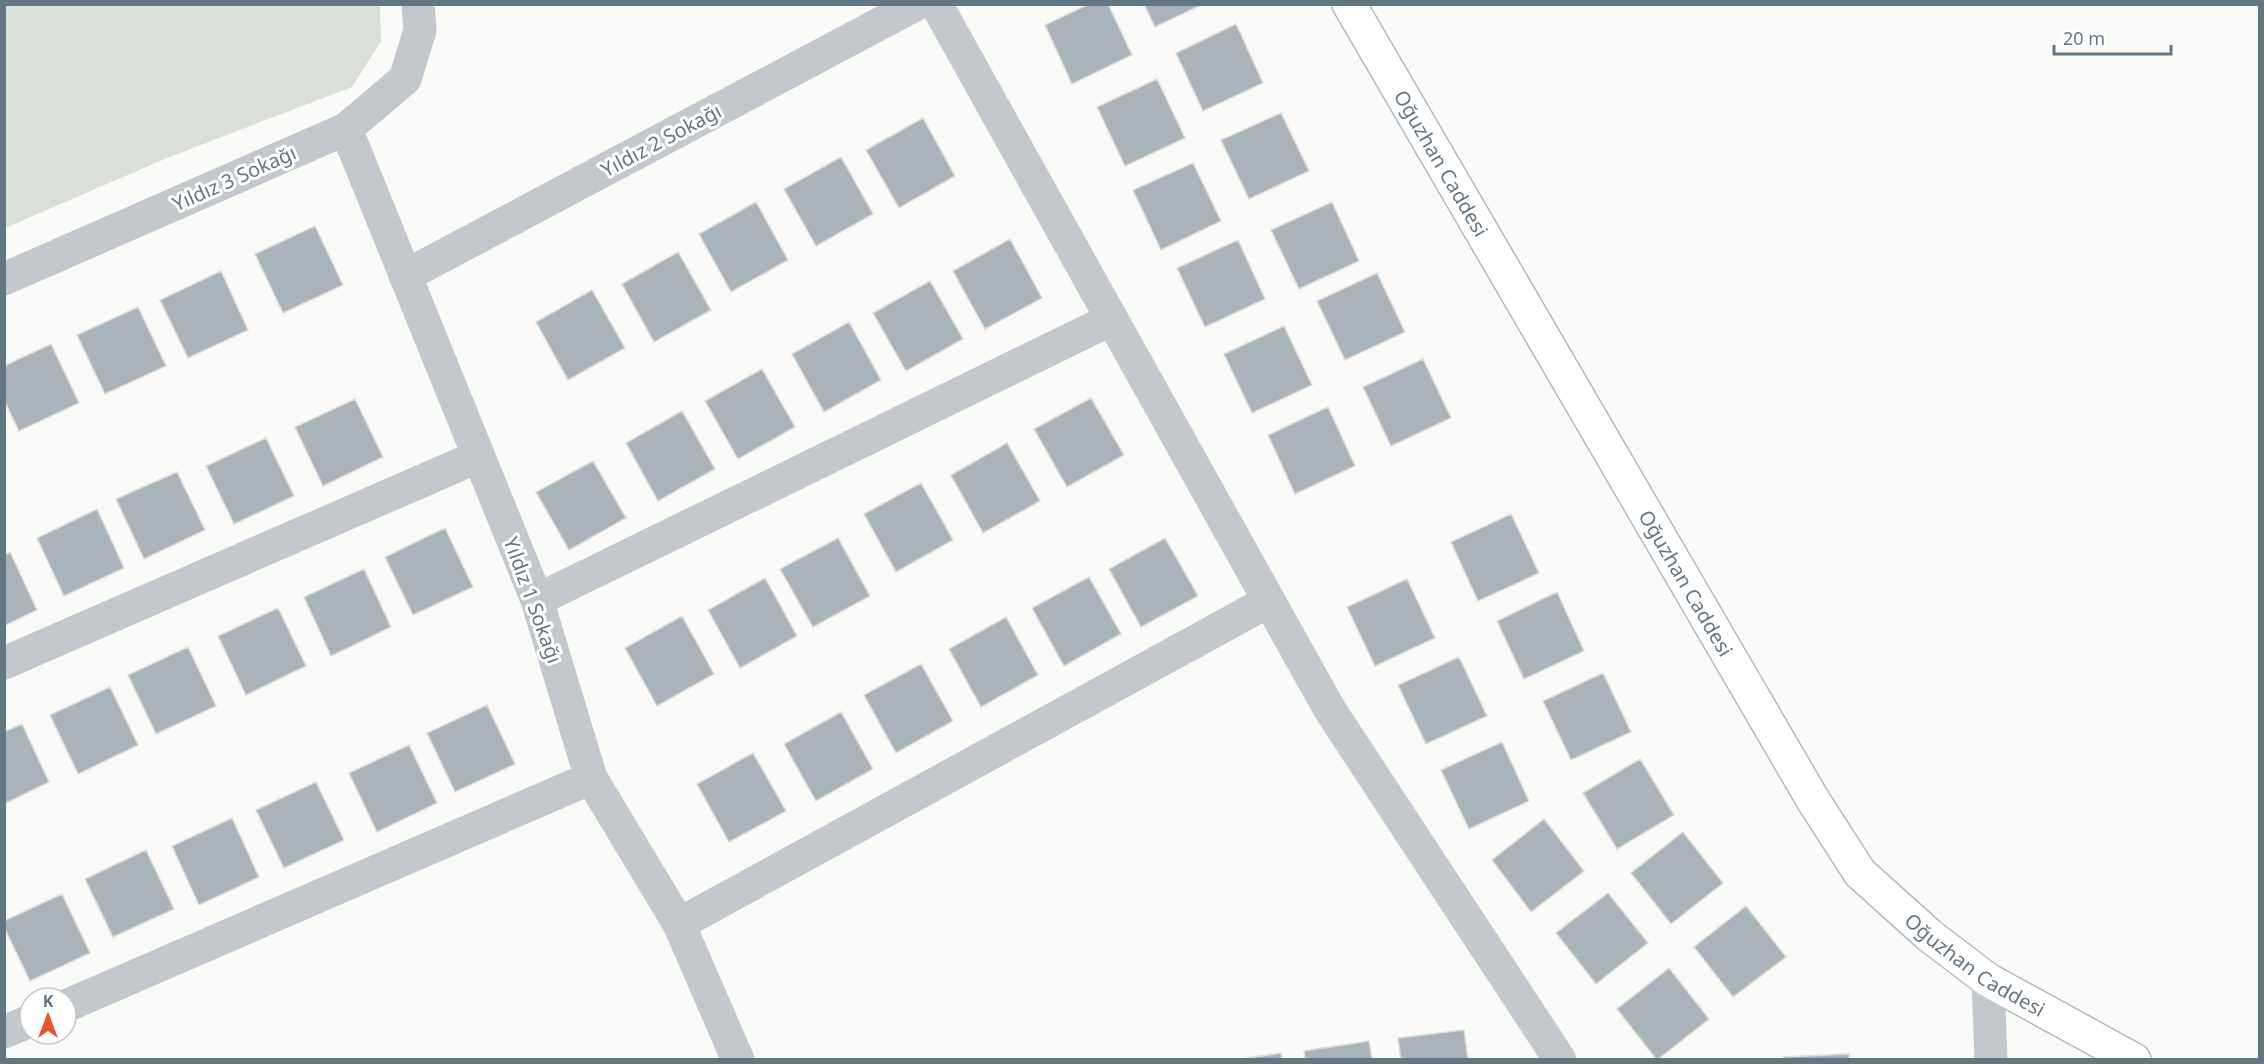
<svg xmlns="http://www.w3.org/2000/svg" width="2264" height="1064" font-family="'Noto Sans',sans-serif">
<rect width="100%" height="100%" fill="#fafaf8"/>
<!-- green -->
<path fill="#dadfd7" d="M 5,4 L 380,5 L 381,41 L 352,87 L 167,158 L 5,228 Z"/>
<!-- building -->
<path fill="#aab3b9" stroke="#dcdcda" stroke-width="1.5" d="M 1089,4 L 1108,4 L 1132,55 L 1072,84 L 1045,25 Z
M 1144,4 L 1203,4 L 1155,27 Z
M 1236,24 L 1263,83 L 1203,111 L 1176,53 Z
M 1157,79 L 1185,138 L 1125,166 L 1097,107 Z
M 1281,113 L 1309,171 L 1249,199 L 1221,140 Z
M 923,118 L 955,176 L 899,208 L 866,150 Z
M 841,157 L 873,214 L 816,246 L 784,189 Z
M 1193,163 L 1221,221 L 1161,250 L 1133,190 Z
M 756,202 L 788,260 L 731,292 L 699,234 Z
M 1332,202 L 1359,261 L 1299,289 L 1271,230 Z
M 315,226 L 343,285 L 283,313 L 255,254 Z
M 1010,239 L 1042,298 L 985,329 L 953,271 Z
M 1238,240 L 1265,299 L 1205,327 L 1177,268 Z
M 678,252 L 711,310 L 654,342 L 622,284 Z
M 221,271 L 248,330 L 188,358 L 160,300 Z
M 1377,273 L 1405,332 L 1345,360 L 1317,301 Z
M 930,281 L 963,339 L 906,371 L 873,313 Z
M 592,290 L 625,348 L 568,380 L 536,322 Z
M 138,307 L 166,366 L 105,394 L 77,335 Z
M 849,322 L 881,380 L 824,412 L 792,354 Z
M 1284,326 L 1312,385 L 1252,413 L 1224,354 Z
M 51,344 L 79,403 L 19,431 L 4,400 L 4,366 Z
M 1423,359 L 1451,418 L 1391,446 L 1363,387 Z
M 762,369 L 795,427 L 738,459 L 705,401 Z
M 1091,398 L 1124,455 L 1067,487 L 1034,429 Z
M 355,399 L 383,457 L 323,486 L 295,427 Z
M 1328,407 L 1355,466 L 1295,494 L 1268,435 Z
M 682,411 L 715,469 L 658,501 L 626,443 Z
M 266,438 L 294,496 L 234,524 L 206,466 Z
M 1007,443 L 1040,501 L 983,533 L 951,475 Z
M 593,461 L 626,518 L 569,550 L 536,492 Z
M 177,472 L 205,530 L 144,559 L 116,499 Z
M 921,483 L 953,540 L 896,572 L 864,514 Z
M 97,509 L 124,568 L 64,596 L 37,538 Z
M 1511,514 L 1539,573 L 1478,601 L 1451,542 Z
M 445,528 L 473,587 L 413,615 L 385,557 Z
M 838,538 L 870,596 L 813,627 L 780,569 Z
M 1165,538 L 1198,596 L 1141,627 L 1109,569 Z
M 10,552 L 37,610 L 4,626 L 4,555 Z
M 364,569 L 391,627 L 331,656 L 304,597 Z
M 1089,577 L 1121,634 L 1064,666 L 1032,608 Z
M 765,578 L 797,636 L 740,668 L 708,610 Z
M 1407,579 L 1435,638 L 1375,666 L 1347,607 Z
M 1557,592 L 1584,651 L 1524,679 L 1497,621 Z
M 278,608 L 306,666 L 246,695 L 218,636 Z
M 682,616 L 714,674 L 657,706 L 625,648 Z
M 1006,617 L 1038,675 L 981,707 L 949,649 Z
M 188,647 L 216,706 L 156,734 L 128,675 Z
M 1459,657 L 1487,716 L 1426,744 L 1398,685 Z
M 921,664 L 953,721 L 896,753 L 864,695 Z
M 1603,673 L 1631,732 L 1571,760 L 1543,701 Z
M 110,687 L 138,745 L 78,774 L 50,715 Z
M 487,705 L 515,764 L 455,792 L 427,733 Z
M 841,712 L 873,769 L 816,801 L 784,744 Z
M 22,724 L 49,782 L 4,804 L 4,732 Z
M 1502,742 L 1529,801 L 1469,829 L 1441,770 Z
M 409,745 L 437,803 L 377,832 L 349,773 Z
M 753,753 L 786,811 L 729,842 L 697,784 Z
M 1640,759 L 1674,815 L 1617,849 L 1583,793 Z
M 316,782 L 344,840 L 284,868 L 256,810 Z
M 232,818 L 259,877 L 199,905 L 172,846 Z
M 1544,819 L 1584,871 L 1531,912 L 1492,860 Z
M 1683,832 L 1723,883 L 1671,924 L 1631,873 Z
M 146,850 L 174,909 L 113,937 L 85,879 Z
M 1608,893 L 1648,943 L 1596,984 L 1556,933 Z
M 62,894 L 90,953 L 30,981 L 4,927 L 4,921 Z
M 1746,906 L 1786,957 L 1733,997 L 1694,947 Z
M 1669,968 L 1709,1019 L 1657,1060 L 1617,1009 Z
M 1464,1030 L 1468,1060 L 1401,1060 L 1398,1038 Z
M 1369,1041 L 1372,1060 L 1305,1060 L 1304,1051 Z
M 1281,1053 L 1282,1060 L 1235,1060 Z
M 1849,1054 L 1849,1060 L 1783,1060 L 1783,1057 Z"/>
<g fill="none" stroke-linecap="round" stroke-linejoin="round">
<defs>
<g id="secondary">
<path id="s1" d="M 1349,4 L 1813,800 L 1860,873 L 1930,936 L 1988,980 L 2134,1060"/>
</g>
</defs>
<!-- secondary casing -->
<use href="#secondary" stroke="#b3babf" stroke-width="36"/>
<!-- street -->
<path stroke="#c3c8cc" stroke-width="33" d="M 936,4 L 1330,710 L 1560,1060
M 346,129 L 537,600 L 591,778 L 679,924 L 738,1060
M 405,276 L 917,4
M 4,279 L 346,129 L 405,79 L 420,30 L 418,4
M 537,600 L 1112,319
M 4,663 L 477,457
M 679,924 L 1269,601
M 1988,980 L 1991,1060
M 66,1006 L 591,778
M 4,1032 L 30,1021"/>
<!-- secondary -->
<use href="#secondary" stroke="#fff" stroke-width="33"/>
</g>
<g text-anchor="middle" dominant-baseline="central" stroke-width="6" stroke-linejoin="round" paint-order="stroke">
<!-- street labels -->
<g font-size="20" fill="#657683" stroke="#fff">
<text transform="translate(661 140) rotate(-28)">Yıldız 2 Sokağı</text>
<text stroke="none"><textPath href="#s1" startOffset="184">Oğuzhan Caddesi</textPath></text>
<text transform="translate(234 178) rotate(-24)">Yıldız 3 Sokağı</text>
<text stroke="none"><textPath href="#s1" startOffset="670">Oğuzhan Caddesi</textPath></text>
<text transform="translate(533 600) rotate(70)">Yıldız 1 Sokağı</text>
<text stroke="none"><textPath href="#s1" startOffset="1156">Oğuzhan Caddesi</textPath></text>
</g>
</g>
<!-- border -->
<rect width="2264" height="1064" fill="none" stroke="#657683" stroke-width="12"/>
<!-- north arrow -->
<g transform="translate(48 1016)"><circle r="28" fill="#ffffff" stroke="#c1c8cd" stroke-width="1.5"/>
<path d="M0-4.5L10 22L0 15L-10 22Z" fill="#e4572e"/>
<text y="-9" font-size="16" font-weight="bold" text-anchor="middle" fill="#657683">K</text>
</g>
<!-- scale -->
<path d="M2054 45v9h117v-9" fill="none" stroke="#657683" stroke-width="3"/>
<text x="2063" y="45" font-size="18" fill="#657683" stroke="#ffffff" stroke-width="4.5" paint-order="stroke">20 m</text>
</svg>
